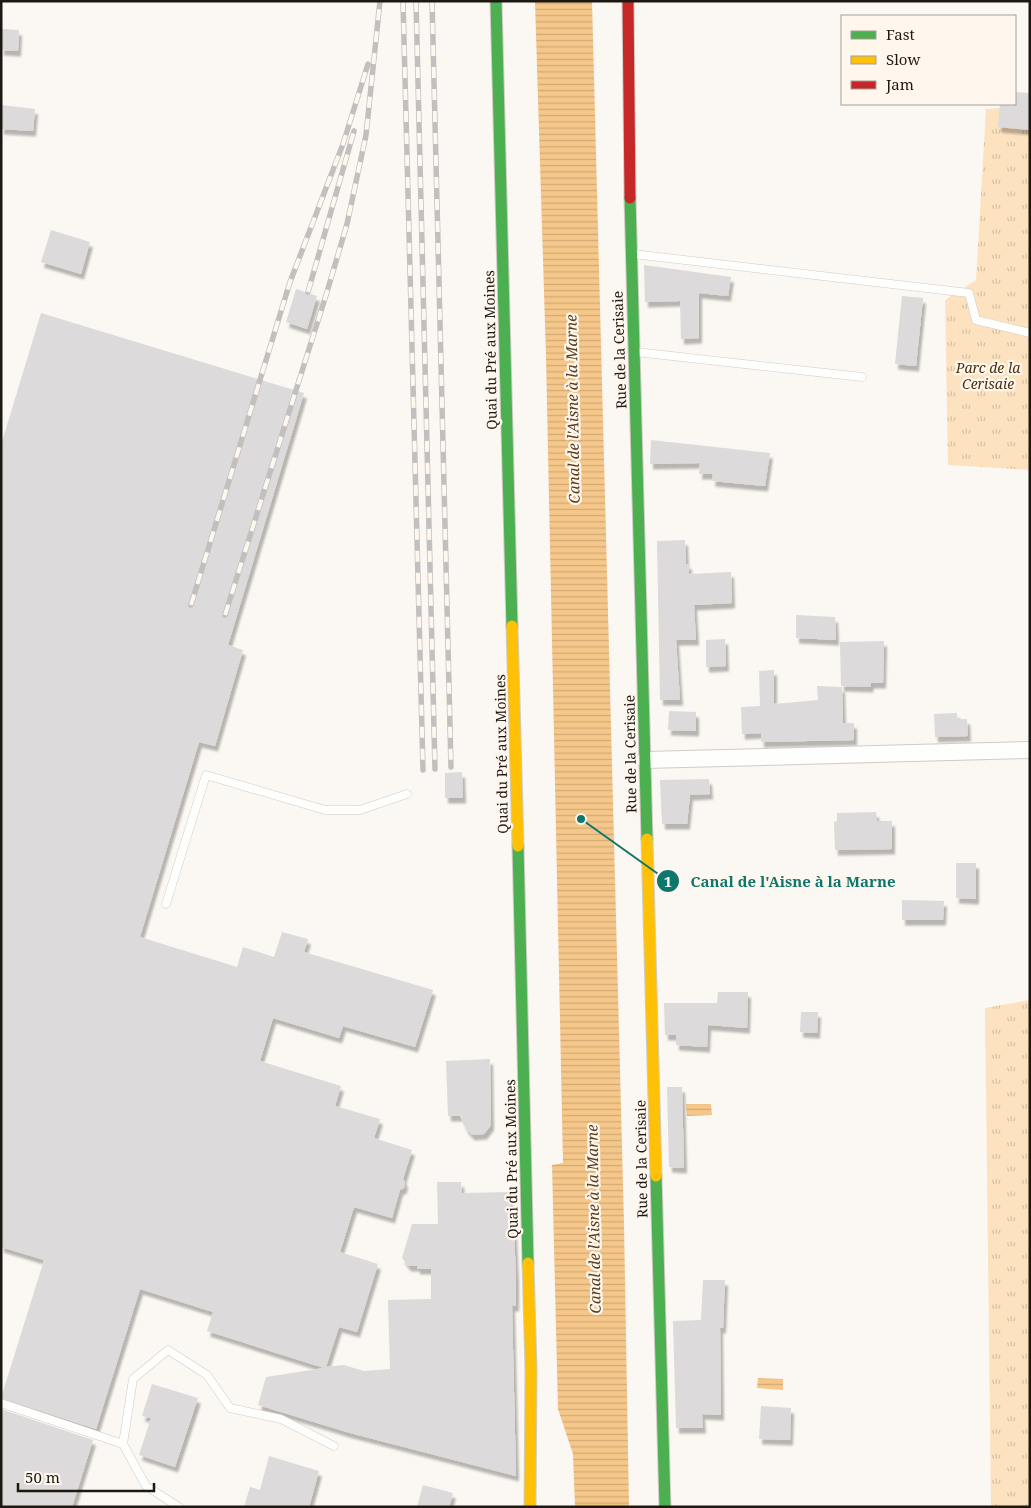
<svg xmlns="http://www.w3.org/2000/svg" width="1031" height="1508" font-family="'Noto Serif',serif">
<defs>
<pattern id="park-tufts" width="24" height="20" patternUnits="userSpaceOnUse" patternTransform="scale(1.25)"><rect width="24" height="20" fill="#fde2c0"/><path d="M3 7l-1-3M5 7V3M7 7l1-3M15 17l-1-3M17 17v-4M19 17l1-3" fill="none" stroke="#d8c1a4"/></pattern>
<pattern id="water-rules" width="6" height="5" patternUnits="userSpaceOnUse" patternTransform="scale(1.25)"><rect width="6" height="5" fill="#f5c78a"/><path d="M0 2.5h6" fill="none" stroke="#d2aa76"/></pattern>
<filter id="shadow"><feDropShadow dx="3" dy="5.5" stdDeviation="1" flood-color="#0004"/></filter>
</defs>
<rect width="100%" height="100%" fill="#fbf7f2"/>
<!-- park -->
<path fill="url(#park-tufts)" d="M 1030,107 L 1030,470 L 948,465 L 945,300 L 976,280 L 986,109 Z
M 1030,1000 L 1030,1507 L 991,1507 L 985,1008 Z"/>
<!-- water -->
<path fill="url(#water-rules)" d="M 535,1 L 592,1 L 624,1223 L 629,1507 L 575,1507 L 573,1454 L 558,1409 L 552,1165 L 563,1163 L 546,356 Z
M 686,1104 L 711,1104 L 712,1115 L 687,1116 Z
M 758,1378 L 783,1379 L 783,1390 L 757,1388 Z"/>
<!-- building -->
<path fill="#dcdada" filter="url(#shadow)" d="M 1,29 L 19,30 L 18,51 L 1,50 Z
M 1015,92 L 1030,93 L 1030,130 L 998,127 L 1000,104 L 1015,104 Z
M 1,105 L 35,109 L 33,131 L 1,129 Z
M 51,230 L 90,242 L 81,274 L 41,262 Z
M 644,265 L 731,277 L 728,296 L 699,293 L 699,338 L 681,339 L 680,301 L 645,302 Z
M 296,289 L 317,296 L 307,329 L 286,322 Z
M 902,296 L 923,298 L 916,366 L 895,364 Z
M 41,313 L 304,393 L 228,645 L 243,650 L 215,746 L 199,742 L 140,937 L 237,967 L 243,947 L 274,957 L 282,932 L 308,939 L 304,952 L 433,990 L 415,1047 L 343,1026 L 339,1038 L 273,1018 L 260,1061 L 341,1086 L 335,1106 L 380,1119 L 374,1138 L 412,1150 L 403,1179 L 405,1182 L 404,1188 L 400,1190 L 392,1218 L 354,1207 L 340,1252 L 378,1264 L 357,1332 L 339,1327 L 326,1367 L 344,1365 L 364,1371 L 390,1369 L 388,1300 L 431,1299 L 431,1269 L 417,1269 L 417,1266 L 408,1266 L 402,1258 L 412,1224 L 438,1224 L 437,1182 L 461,1182 L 462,1193 L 510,1192 L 511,1231 L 514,1232 L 516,1277 L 516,1306 L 512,1306 L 516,1476 L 350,1433 L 258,1405 L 266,1377 L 324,1368 L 207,1331 L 213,1312 L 140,1289 L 96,1429 L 1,1398 L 44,1260 L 1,1247 L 1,445 Z
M 651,440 L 770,453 L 765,486 L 712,481 L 713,474 L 699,474 L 700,463 L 650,464 Z
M 685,540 L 686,564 L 689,564 L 689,574 L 731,572 L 732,603 L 694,605 L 696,640 L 676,640 L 680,700 L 660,700 L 657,541 Z
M 796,615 L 835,617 L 836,640 L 796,638 Z
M 725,639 L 726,666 L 706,667 L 706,640 Z
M 884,641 L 883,683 L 871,683 L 870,687 L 841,686 L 840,642 Z
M 774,670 L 774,704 L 818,700 L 817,686 L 842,687 L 843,723 L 854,723 L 854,740 L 761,742 L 761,733 L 742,734 L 741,707 L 760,706 L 759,671 Z
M 669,711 L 696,712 L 696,731 L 668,730 Z
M 957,713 L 957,719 L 967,719 L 968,736 L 935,737 L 934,714 Z
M 462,772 L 463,798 L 445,798 L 445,773 Z
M 709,779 L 710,794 L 690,795 L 687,824 L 662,824 L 660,780 Z
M 876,812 L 877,821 L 892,821 L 892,849 L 835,850 L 834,822 L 837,821 L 837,813 Z
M 956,863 L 976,863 L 976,899 L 956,898 Z
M 902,900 L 944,901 L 943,920 L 902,920 Z
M 718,992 L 748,992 L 747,1028 L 708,1025 L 707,1047 L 676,1045 L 676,1035 L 665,1035 L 664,1003 L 717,1003 Z
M 801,1012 L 818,1012 L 817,1033 L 800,1032 Z
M 490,1059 L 491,1125 L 484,1134 L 472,1135 L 466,1129 L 460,1116 L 448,1116 L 446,1061 Z
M 667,1087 L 682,1087 L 684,1168 L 669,1167 Z
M 703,1280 L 725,1280 L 723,1328 L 720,1328 L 721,1415 L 702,1414 L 703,1428 L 676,1428 L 673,1321 L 701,1320 Z
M 152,1384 L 198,1398 L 175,1467 L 139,1455 L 151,1418 L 142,1416 Z
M 761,1406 L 791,1408 L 790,1440 L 759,1439 Z
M 1,1409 L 93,1440 L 72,1507 L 1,1507 Z
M 269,1456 L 319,1471 L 309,1507 L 244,1507 L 250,1487 L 260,1490 Z
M 423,1485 L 453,1493 L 449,1507 L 417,1507 Z"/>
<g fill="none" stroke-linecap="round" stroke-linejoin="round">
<defs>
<path id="lane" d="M 633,254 L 969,293 L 976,320 L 1030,333
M 636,352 L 862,377
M 166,904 L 206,775 L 325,810 L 360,810 L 407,794
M 1,1403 L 123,1444
M 179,1507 L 146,1486 L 123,1444 L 133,1379 L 168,1350 L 207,1375 L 230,1408 L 281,1419 L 334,1446"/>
<path id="street" d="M 645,760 L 1030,750"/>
<path id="fast" d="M 496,1 L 512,626
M 630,198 L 647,839
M 518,846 L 528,1263
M 656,1176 L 665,1507"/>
<path id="slow" d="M 512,626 L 518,846
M 647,839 L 656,1176
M 528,1263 L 531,1369 L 530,1507"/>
<path id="jam" d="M 628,1 L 630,198"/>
</defs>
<!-- lane casing -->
<use href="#lane" stroke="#d0ccc7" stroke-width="9"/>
<!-- street casing -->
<use href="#street" stroke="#d0ccc7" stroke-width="18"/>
<!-- fast casing -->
<use href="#fast" stroke="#d0ccc7" stroke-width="13"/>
<!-- slow casing -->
<use href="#slow" stroke="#d0ccc7" stroke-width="13"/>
<!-- jam casing -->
<use href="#jam" stroke="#d0ccc7" stroke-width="13"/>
<!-- lane -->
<use href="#lane" stroke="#fefefd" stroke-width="8"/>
<!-- street -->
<use href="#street" stroke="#fefefd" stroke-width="16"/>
<!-- fast -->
<use href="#fast" stroke="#4caf50" stroke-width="11"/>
<!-- slow -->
<use href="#slow" stroke="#ffc107" stroke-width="11"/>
<!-- jam -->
<use href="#jam" stroke="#c62828" stroke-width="11"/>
<defs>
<path id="rail" d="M 403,1 L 423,770
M 416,1 L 435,769
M 432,1 L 451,767
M 308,292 L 354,131
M 191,605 L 290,282 L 343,144 L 368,64
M 225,615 L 327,292 L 347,224 L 366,135 L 380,1"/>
</defs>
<!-- rail casing -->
<use href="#rail" stroke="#c1c0bf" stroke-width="5.5"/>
<!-- rail -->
<use href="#rail" stroke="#fff7ee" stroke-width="4" stroke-dasharray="11" stroke-linecap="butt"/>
</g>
<g text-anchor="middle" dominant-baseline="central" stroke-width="4.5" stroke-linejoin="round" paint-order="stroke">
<!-- street labels -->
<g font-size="14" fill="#1d1813" stroke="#fff7ee">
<text transform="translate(490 350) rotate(-91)">Quai du Pré aux Moines</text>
<text transform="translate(619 350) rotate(-92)">Rue de la Cerisaie</text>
<text transform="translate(501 754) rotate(-91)">Quai du Pré aux Moines</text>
<text transform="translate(630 754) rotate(-91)">Rue de la Cerisaie</text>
<text transform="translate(511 1159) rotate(-91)">Quai du Pré aux Moines</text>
<text transform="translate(641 1159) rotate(-91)">Rue de la Cerisaie</text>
</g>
<!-- park labels -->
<g font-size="14" font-style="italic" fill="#4a300c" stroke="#fff7ee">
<text x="988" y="367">Parc de la<tspan x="988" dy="16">Cerisaie</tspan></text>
</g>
<!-- water labels -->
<g font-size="15" font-style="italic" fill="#573d1a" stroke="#fff7ee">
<text transform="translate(572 409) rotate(-91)">Canal de l'Aisne à la Marne</text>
<text transform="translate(593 1219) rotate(-91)">Canal de l'Aisne à la Marne</text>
</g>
</g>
<!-- callouts -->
<path fill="none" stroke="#0f766e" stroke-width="2" d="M581 819L668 881"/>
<g fill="#0f766e" stroke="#fff7ee" stroke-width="2">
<circle cx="581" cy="819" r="5"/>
<circle cx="668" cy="881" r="12"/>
</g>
<g font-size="15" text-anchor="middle" font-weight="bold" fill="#fff">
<text x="668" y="887">1</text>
</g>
<g font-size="15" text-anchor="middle" font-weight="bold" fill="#0f766e" stroke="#fff7ee" stroke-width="4.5" stroke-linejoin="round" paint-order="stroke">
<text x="793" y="887">Canal de l'Aisne à la Marne</text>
</g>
<!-- border -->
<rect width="1031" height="1508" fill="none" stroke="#1d1813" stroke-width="5"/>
<!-- legend -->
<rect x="841" y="15" width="175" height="90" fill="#fff7ee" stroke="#a59e96"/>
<rect x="851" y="31" width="25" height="8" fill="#4caf50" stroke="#a59e96"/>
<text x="886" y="40" font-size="15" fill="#1d1813">Fast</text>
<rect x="851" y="56" width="25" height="8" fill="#ffc107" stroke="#a59e96"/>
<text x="886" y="65" font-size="15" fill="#1d1813">Slow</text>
<rect x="851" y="81" width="25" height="8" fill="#c62828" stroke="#a59e96"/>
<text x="886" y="90" font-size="15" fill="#1d1813">Jam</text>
<!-- scale -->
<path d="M18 1483v8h136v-8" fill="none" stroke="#1d1813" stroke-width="2.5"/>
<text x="25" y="1483" font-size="15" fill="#1d1813" stroke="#fff7ee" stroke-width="4" paint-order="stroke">50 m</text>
</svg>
